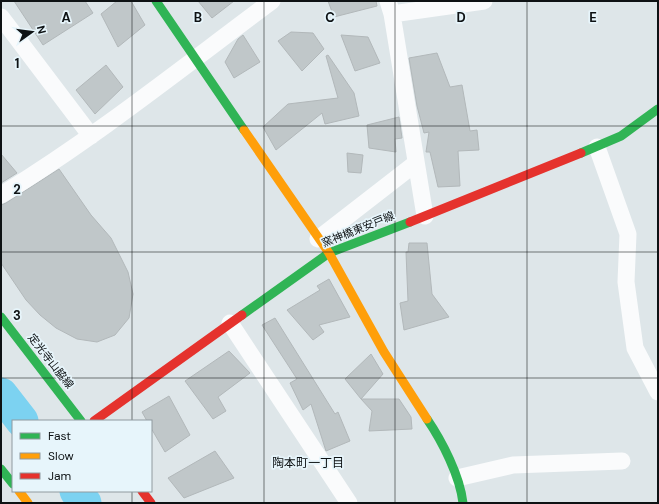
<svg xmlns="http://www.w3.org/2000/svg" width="659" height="504" font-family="'DM Sans','Noto Sans JP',sans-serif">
<rect width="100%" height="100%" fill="#dee6e9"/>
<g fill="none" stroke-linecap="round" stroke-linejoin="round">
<!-- river -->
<path stroke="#7cd2f1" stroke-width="33" d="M 1,394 L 22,421
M 76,491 L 85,503"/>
</g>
<!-- building -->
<path fill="#c0c7c9" stroke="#b2b8ba" d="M 14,1 L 85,1 L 93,13 L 43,45 Z
M 117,1 L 131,1 L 145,25 L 118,47 L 101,14 Z
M 198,1 L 234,1 L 212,18 Z
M 328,1 L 376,1 L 377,6 L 334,17 Z
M 291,32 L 313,33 L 324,49 L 302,71 L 278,41 Z
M 243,35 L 260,62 L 234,78 L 225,62 L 238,39 Z
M 341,35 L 368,37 L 380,63 L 355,71 Z
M 437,53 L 450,87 L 462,85 L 470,131 L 477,130 L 479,150 L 458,151 L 460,186 L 438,187 L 430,152 L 426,152 L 429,132 L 424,133 L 417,106 L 409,58 Z
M 328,55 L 354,93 L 359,116 L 325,124 L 322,113 L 276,150 L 263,127 L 288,104 L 338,98 L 326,56 Z
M 106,65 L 123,87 L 95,114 L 76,90 Z
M 399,117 L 402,138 L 395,139 L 396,152 L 369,148 L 367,125 Z
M 347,153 L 363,155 L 361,173 L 348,172 Z
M 1,154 L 17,173 L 1,183 Z
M 59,169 L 91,215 L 111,238 L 128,272 L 133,294 L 129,318 L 115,335 L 97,342 L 77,339 L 56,328 L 40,315 L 26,300 L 1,263 L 1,205 L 6,203 Z
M 409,243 L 427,243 L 432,294 L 449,317 L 404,330 L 400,303 L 408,301 L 406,252 L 408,252 Z
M 329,279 L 350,317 L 319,325 L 324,332 L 313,340 L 287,310 L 320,290 L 317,286 Z
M 275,318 L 335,414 L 338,412 L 350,441 L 326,451 L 325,448 L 311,404 L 303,410 L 290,383 L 297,379 L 262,325 Z
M 229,351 L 250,373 L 218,397 L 226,411 L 213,419 L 185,381 Z
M 371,354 L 383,374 L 361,399 L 345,379 Z
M 169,396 L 190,435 L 165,452 L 151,428 L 151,421 L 147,421 L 142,412 Z
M 361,399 L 399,399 L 411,417 L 412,429 L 369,431 L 372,411 Z
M 215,451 L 234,478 L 184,498 L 168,478 Z"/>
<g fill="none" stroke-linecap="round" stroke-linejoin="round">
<!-- street -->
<path stroke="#fafbfc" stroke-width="17" d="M 388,1 L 392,14 L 425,216
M 392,14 L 484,1
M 1,17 L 91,136
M 597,147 L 628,234 L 626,282 L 635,348 L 658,392
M 1,195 C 96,137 183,67 272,1
M 318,239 L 416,163
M 230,323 L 349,503
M 457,478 L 513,465 L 622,461"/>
<!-- fast -->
<path stroke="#30b455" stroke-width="9" d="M 156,1 L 244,130
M 581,153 L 621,136 L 658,109
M 242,315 L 329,253 L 410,222
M 1,317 L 81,421
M 427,419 C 442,441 460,476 463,503
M 1,469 L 13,484"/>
<!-- slow -->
<path stroke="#ff9f0a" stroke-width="9" d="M 244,130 L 329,253 L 384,352 L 427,419
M 19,491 L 28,503"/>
<!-- jam -->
<path stroke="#e5322d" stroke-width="9" d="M 410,222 L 581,153
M 94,421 L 242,315
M 142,491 L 151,503"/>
</g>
<!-- grid -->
<path fill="none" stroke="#0e1214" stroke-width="1" stroke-opacity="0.55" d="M 132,1 L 132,421M 264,1 L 264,503M 395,1 L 395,503M 527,1 L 527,503M 1,126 L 658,126M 1,252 L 658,252M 1,378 L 658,378M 132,491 L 132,503"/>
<g text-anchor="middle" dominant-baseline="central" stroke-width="3.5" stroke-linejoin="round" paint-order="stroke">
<!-- street labels -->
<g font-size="11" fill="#0e1214" stroke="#e7f5fb">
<text transform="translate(358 229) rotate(-22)">窯神橋東安戸線</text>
<text transform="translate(51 361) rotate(52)">定光寺山脇線</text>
</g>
<!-- neighbourhood labels -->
<g font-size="12" fill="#0e1214" stroke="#e7f5fb">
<text x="308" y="463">陶本町一丁目</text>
</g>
</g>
<g font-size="13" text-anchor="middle" font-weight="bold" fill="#0e1214" stroke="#e7f5fb" stroke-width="3.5" stroke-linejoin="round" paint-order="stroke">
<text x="66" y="22">A</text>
<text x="198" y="22">B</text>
<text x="330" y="22">C</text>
<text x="461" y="22">D</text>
<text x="593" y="22">E</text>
<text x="17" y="68">1</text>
<text x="17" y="194">2</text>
<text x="17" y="320">3</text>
</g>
<!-- border -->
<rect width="659" height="504" fill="none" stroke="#0e1214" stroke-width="4"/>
<!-- legend -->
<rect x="12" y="420" width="140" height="72" fill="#e7f5fb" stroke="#909a9f"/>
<rect x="20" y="433" width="20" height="6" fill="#30b455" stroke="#909a9f"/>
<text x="48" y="440" font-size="12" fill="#0e1214">Fast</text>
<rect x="20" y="453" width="20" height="6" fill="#ff9f0a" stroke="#909a9f"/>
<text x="48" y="460" font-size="12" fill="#0e1214">Slow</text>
<rect x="20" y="473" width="20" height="6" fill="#e5322d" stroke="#909a9f"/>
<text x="48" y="480" font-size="12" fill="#0e1214">Jam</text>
<!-- north arrow -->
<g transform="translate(32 32) rotate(76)" stroke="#e7f5fb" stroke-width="3" paint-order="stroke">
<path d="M0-3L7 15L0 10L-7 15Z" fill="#0e1214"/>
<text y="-6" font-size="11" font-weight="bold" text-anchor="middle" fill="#0e1214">N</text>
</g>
</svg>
